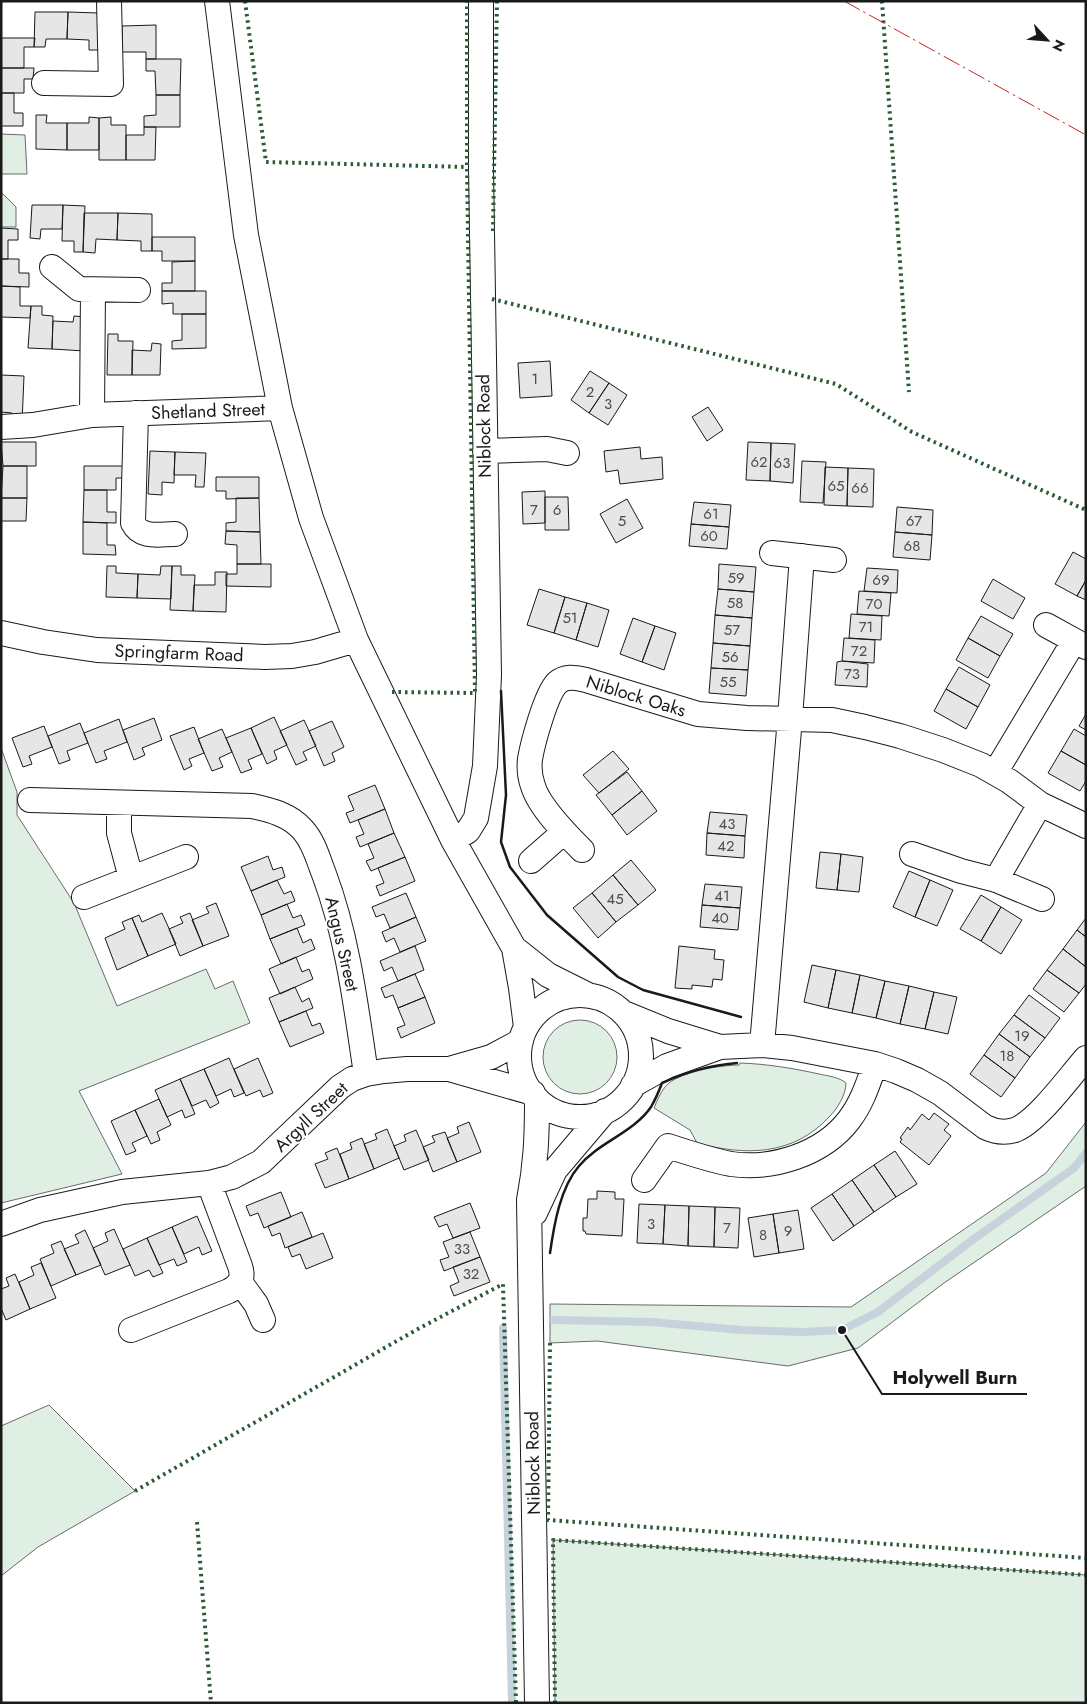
<svg xmlns="http://www.w3.org/2000/svg" width="1087" height="1704" font-family="Jost,sans-serif">
<rect width="100%" height="100%" fill="#fff"/>
<!-- green -->
<path fill="#e0efe3" stroke="#6a6a6a" d="M 1,134 L 25,135 L 27,174 L 1,174 Z
M 1,192 L 16,207 L 16,227 L 1,227 Z
M 1,748 L 17,792 L 17,815 L 74,903 L 117,1006 L 206,969 L 215,989 L 233,981 L 250,1023 L 79,1091 L 122,1174 L 1,1203 Z
M543 1057a37 37 0 1 1 74 0a37 37 0 1 1-74 0Z
M 740,1063 C 767,1064 792,1068 819,1074 C 828,1076 839,1077 846,1083 C 846,1095 837,1109 829,1117 C 793,1156 745,1156 697,1143 L 690,1130 L 654,1108 C 657,1101 660,1093 665,1087 C 676,1072 721,1065 739,1065 Z
M 1086,1122 L 1086,1186 L 944,1283 L 858,1348 L 788,1366 L 597,1341 L 550,1343 L 550,1304 L 851,1307 L 1046,1173 Z
M 49,1405 L 135,1491 L 38,1547 L 1,1576 L 1,1426 Z
M 553,1540 L 1086,1575 L 1086,1703 L 555,1703 Z"/>
<g fill="none" stroke-linecap="round" stroke-linejoin="round">
<!-- stream -->
<path stroke="#c6d2dc" stroke-width="8" d="M 554,1320 L 651,1322 L 742,1330 L 803,1332 L 842,1330 L 878,1312 L 971,1241 L 1074,1168 L 1086,1153
M 503,1328 L 512,1703"/>
</g>
<!-- building -->
<path fill="#e6e6e6" stroke="#1a1a1a" d="M 35,12 L 68,12 L 67,39 L 46,39 L 45,47 L 34,47 Z
M 68,12 L 99,13 L 99,50 L 89,50 L 89,40 L 67,39 Z
M 156,25 L 156,59 L 146,59 L 146,52 L 122,52 L 122,26 Z
M 1,38 L 35,38 L 34,47 L 24,47 L 24,68 L 1,68 Z
M 146,59 L 181,59 L 180,95 L 156,95 L 155,71 L 146,71 Z
M 1,68 L 34,68 L 33,79 L 24,79 L 24,93 L 1,93 Z
M 1,93 L 14,93 L 14,113 L 23,113 L 23,126 L 1,126 Z
M 156,95 L 180,95 L 180,127 L 144,127 L 144,116 L 156,115 Z
M 36,115 L 47,115 L 46,123 L 67,123 L 67,150 L 36,149 Z
M 89,117 L 99,118 L 99,150 L 67,150 L 67,123 L 89,123 Z
M 111,117 L 111,125 L 126,125 L 126,160 L 99,160 L 99,118 Z
M 144,127 L 156,127 L 155,160 L 126,160 L 126,135 L 144,135 Z
M 32,205 L 63,205 L 62,229 L 41,229 L 40,239 L 30,238 Z
M 63,205 L 85,206 L 83,252 L 74,252 L 74,241 L 62,241 Z
M 84,213 L 118,213 L 117,240 L 96,239 L 95,253 L 83,252 Z
M 118,213 L 152,214 L 152,251 L 141,251 L 141,241 L 117,240 Z
M 1,228 L 18,229 L 18,240 L 8,240 L 8,259 L 1,259 Z
M 152,237 L 195,237 L 195,261 L 162,261 L 162,251 L 152,251 Z
M 1,259 L 19,259 L 19,273 L 29,273 L 29,287 L 1,286 Z
M 195,261 L 195,291 L 162,291 L 162,283 L 172,283 L 172,262 Z
M 1,286 L 20,287 L 20,306 L 31,306 L 30,318 L 1,317 Z
M 162,291 L 206,291 L 206,314 L 173,314 L 173,303 L 162,304 Z
M 31,306 L 42,306 L 42,315 L 53,316 L 52,349 L 28,348 Z
M 182,314 L 206,314 L 206,348 L 172,349 L 172,341 L 182,340 Z
M 74,316 L 86,317 L 85,351 L 52,349 L 53,321 L 73,322 Z
M 108,334 L 118,334 L 118,341 L 133,341 L 132,375 L 107,375 Z
M 152,343 L 161,344 L 160,375 L 132,375 L 132,350 L 151,351 Z
M 550,361 L 552,396 L 520,398 L 518,363 Z
M 590,371 L 609,383 L 589,413 L 571,400 Z
M 1,375 L 24,376 L 22,423 L 12,423 L 12,413 L 1,412 Z
M 609,383 L 627,395 L 608,425 L 589,413 Z
M 708,407 L 723,430 L 707,441 L 692,417 Z
M 1,442 L 36,442 L 36,466 L 3,466 Z
M 748,442 L 771,443 L 770,481 L 746,480 Z
M 771,443 L 795,444 L 793,483 L 770,481 Z
M 640,447 L 641,459 L 662,457 L 663,479 L 620,484 L 618,470 L 606,472 L 604,451 Z
M 150,451 L 175,452 L 174,483 L 162,482 L 162,495 L 148,494 Z
M 175,452 L 206,453 L 204,487 L 195,487 L 196,475 L 174,475 Z
M 802,461 L 826,462 L 823,503 L 800,502 Z
M 3,466 L 27,466 L 27,498 L 1,498 Z
M 84,466 L 127,466 L 127,478 L 116,478 L 116,490 L 84,490 Z
M 825,467 L 848,468 L 847,506 L 824,505 Z
M 848,468 L 874,469 L 873,507 L 847,506 Z
M 216,477 L 259,477 L 259,498 L 226,499 L 226,491 L 216,491 Z
M 84,490 L 107,490 L 107,512 L 116,512 L 116,523 L 83,522 Z
M 545,491 L 545,523 L 523,524 L 522,492 Z
M 545,497 L 568,497 L 569,530 L 545,530 Z
M 1,498 L 27,498 L 26,521 L 1,521 Z
M 236,498 L 259,498 L 260,532 L 226,531 L 226,523 L 236,522 Z
M 627,499 L 643,528 L 616,543 L 600,514 Z
M 694,502 L 731,505 L 729,527 L 691,524 Z
M 897,507 L 933,510 L 932,535 L 895,532 Z
M 83,522 L 107,523 L 107,545 L 115,545 L 116,555 L 83,554 Z
M 691,524 L 729,527 L 727,549 L 689,546 Z
M 226,531 L 260,532 L 261,564 L 237,564 L 237,545 L 225,544 Z
M 895,532 L 932,535 L 930,560 L 893,557 Z
M 1073,552 L 1086,559 L 1086,580 L 1077,596 L 1055,584 Z
M 237,564 L 271,564 L 271,587 L 226,586 L 226,574 L 237,574 Z
M 719,564 L 756,567 L 754,592 L 718,589 Z
M 107,566 L 116,566 L 116,573 L 138,574 L 137,598 L 106,597 Z
M 161,566 L 172,566 L 171,599 L 137,598 L 138,574 L 160,575 Z
M 172,566 L 181,566 L 181,575 L 195,575 L 193,611 L 170,610 Z
M 867,568 L 898,570 L 897,593 L 864,591 Z
M 215,572 L 227,572 L 226,612 L 193,611 L 194,585 L 215,585 Z
M 993,579 L 1025,598 L 1013,619 L 981,601 Z
M 1086,580 L 1086,600 L 1077,596 Z
M 539,589 L 565,597 L 554,633 L 527,625 Z
M 718,589 L 754,592 L 752,618 L 715,615 Z
M 859,591 L 891,593 L 889,616 L 857,614 Z
M 565,597 L 587,603 L 576,640 L 554,633 Z
M 587,603 L 609,610 L 598,647 L 576,640 Z
M 851,614 L 882,616 L 881,640 L 849,638 Z
M 715,615 L 752,618 L 750,646 L 713,643 Z
M 981,616 L 1013,634 L 1000,656 L 968,638 Z
M 633,618 L 655,626 L 642,662 L 620,654 Z
M 655,626 L 676,633 L 664,670 L 642,662 Z
M 844,638 L 875,640 L 874,663 L 842,661 Z
M 968,638 L 1000,656 L 988,678 L 956,660 Z
M 713,643 L 750,646 L 748,670 L 711,668 Z
M 842,661 L 868,664 L 867,687 L 835,685 L 837,662 Z
M 959,667 L 990,685 L 978,707 L 946,689 Z
M 711,668 L 748,670 L 746,696 L 709,693 Z
M 946,689 L 978,707 L 966,729 L 934,711 Z
M 1086,714 L 1086,730 L 1079,726 Z
M 274,717 L 287,745 L 274,751 L 277,759 L 267,764 L 251,728 Z
M 154,718 L 162,740 L 142,748 L 145,755 L 134,760 L 123,730 Z
M 119,719 L 127,742 L 104,751 L 107,759 L 96,763 L 84,733 Z
M 304,720 L 316,746 L 303,752 L 307,760 L 296,765 L 280,731 Z
M 332,721 L 344,747 L 332,753 L 335,761 L 324,766 L 309,731 Z
M 80,723 L 88,743 L 67,751 L 70,760 L 59,764 L 48,736 Z
M 44,726 L 52,747 L 29,756 L 32,764 L 23,767 L 12,738 Z
M 194,727 L 204,753 L 189,759 L 192,766 L 184,770 L 170,736 Z
M 251,728 L 262,754 L 248,760 L 252,769 L 241,773 L 226,738 Z
M 222,729 L 232,752 L 219,758 L 223,767 L 212,771 L 198,739 Z
M 1074,729 L 1086,736 L 1086,765 L 1061,751 Z
M 613,751 L 629,769 L 599,793 L 583,775 Z
M 1061,751 L 1086,765 L 1086,781 L 1080,791 L 1048,773 Z
M 627,772 L 642,791 L 612,815 L 596,795 Z
M 375,785 L 385,809 L 350,823 L 346,813 L 354,810 L 348,796 Z
M 642,791 L 657,811 L 627,835 L 612,815 Z
M 385,809 L 394,833 L 360,847 L 356,837 L 364,834 L 358,820 Z
M 710,812 L 747,815 L 745,836 L 707,833 Z
M 394,833 L 405,857 L 371,871 L 366,861 L 374,858 L 368,844 Z
M 707,833 L 745,836 L 744,858 L 706,855 Z
M 820,852 L 841,854 L 837,890 L 816,888 Z
M 841,854 L 863,857 L 859,892 L 837,890 Z
M 268,856 L 273,870 L 282,867 L 285,877 L 251,891 L 241,867 Z
M 405,857 L 415,881 L 380,896 L 376,886 L 384,883 L 378,868 Z
M 631,860 L 656,890 L 638,905 L 613,875 Z
M 909,871 L 930,880 L 915,917 L 893,907 Z
M 613,875 L 638,905 L 616,922 L 592,893 Z
M 277,880 L 284,894 L 291,891 L 295,901 L 261,915 L 251,891 Z
M 930,880 L 953,890 L 937,926 L 915,917 Z
M 705,884 L 742,887 L 740,908 L 702,905 Z
M 406,893 L 416,917 L 390,928 L 384,914 L 376,917 L 372,907 Z
M 592,893 L 616,922 L 598,938 L 573,908 Z
M 981,895 L 1001,907 L 981,941 L 960,929 Z
M 216,903 L 229,936 L 203,946 L 192,920 L 209,913 L 206,907 Z
M 287,904 L 293,918 L 301,915 L 305,925 L 270,939 L 261,915 Z
M 702,905 L 740,908 L 738,930 L 700,927 Z
M 1001,907 L 1022,920 L 1001,954 L 981,941 Z
M 162,913 L 176,944 L 148,956 L 132,918 L 139,915 L 142,922 Z
M 190,913 L 203,946 L 180,956 L 169,929 L 183,923 L 180,917 Z
M 416,917 L 426,941 L 400,952 L 394,938 L 386,942 L 382,932 Z
M 132,918 L 148,956 L 117,970 L 105,938 L 125,929 L 122,922 Z
M 1086,918 L 1086,937 L 1077,930 Z
M 297,928 L 303,943 L 311,939 L 315,949 L 281,964 L 270,939 Z
M 1077,930 L 1086,937 L 1086,967 L 1063,949 Z
M 415,946 L 424,970 L 398,981 L 392,967 L 384,971 L 380,961 Z
M 679,946 L 715,950 L 714,959 L 724,960 L 722,980 L 713,979 L 712,987 L 692,985 L 692,989 L 675,988 Z
M 1063,949 L 1086,967 L 1086,984 L 1079,993 L 1047,970 Z
M 296,957 L 302,972 L 309,969 L 313,979 L 280,994 L 269,969 Z
M 812,965 L 836,970 L 828,1008 L 804,1002 Z
M 836,970 L 860,975 L 852,1013 L 828,1008 Z
M 1047,970 L 1079,993 L 1064,1012 L 1033,989 Z
M 415,974 L 425,997 L 398,1008 L 393,995 L 385,998 L 381,988 Z
M 860,975 L 885,981 L 876,1018 L 852,1013 Z
M 885,981 L 909,986 L 900,1024 L 876,1018 Z
M 909,986 L 934,992 L 925,1029 L 900,1024 Z
M 295,987 L 302,1002 L 309,998 L 313,1008 L 279,1022 L 269,998 Z
M 934,992 L 957,997 L 948,1034 L 925,1029 Z
M 1029,995 L 1060,1018 L 1045,1038 L 1014,1015 Z
M 425,997 L 435,1023 L 401,1038 L 397,1028 L 405,1025 L 398,1008 Z
M 306,1011 L 312,1026 L 320,1023 L 324,1033 L 290,1047 L 279,1022 Z
M 1014,1015 L 1045,1038 L 1030,1057 L 999,1034 Z
M 999,1034 L 1030,1057 L 1015,1078 L 984,1055 Z
M 984,1055 L 1015,1078 L 1001,1097 L 970,1074 Z
M 229,1058 L 244,1093 L 234,1097 L 231,1089 L 216,1096 L 204,1069 Z
M 258,1058 L 273,1093 L 263,1097 L 260,1090 L 246,1096 L 234,1069 Z
M 204,1069 L 219,1103 L 210,1108 L 206,1100 L 192,1106 L 180,1079 Z
M 180,1079 L 195,1114 L 185,1118 L 182,1110 L 167,1117 L 155,1090 Z
M 159,1099 L 171,1125 L 157,1132 L 160,1140 L 151,1144 L 135,1110 Z
M 135,1110 L 147,1136 L 132,1143 L 136,1151 L 126,1155 L 111,1121 Z
M 934,1113 L 949,1124 L 944,1130 L 951,1136 L 929,1165 L 900,1142 L 902,1139 L 900,1138 L 908,1127 L 910,1130 L 922,1114 L 929,1120 Z
M 469,1122 L 481,1152 L 457,1162 L 447,1138 L 459,1133 L 457,1127 Z
M 387,1129 L 399,1158 L 374,1169 L 364,1144 L 377,1139 L 375,1134 Z
M 416,1130 L 429,1160 L 404,1170 L 394,1146 L 406,1141 L 404,1135 Z
M 445,1132 L 457,1162 L 433,1172 L 423,1147 L 435,1142 L 432,1136 Z
M 362,1138 L 374,1169 L 349,1179 L 340,1154 L 352,1149 L 350,1143 Z
M 337,1148 L 349,1179 L 325,1188 L 315,1164 L 328,1159 L 325,1153 Z
M 895,1151 L 917,1184 L 896,1197 L 874,1165 Z
M 874,1165 L 896,1197 L 874,1212 L 852,1180 Z
M 852,1180 L 874,1212 L 854,1226 L 832,1194 Z
M 597,1191 L 615,1192 L 615,1199 L 624,1199 L 622,1236 L 586,1234 L 585,1231 L 583,1231 L 583,1218 L 587,1218 L 588,1199 L 597,1199 Z
M 281,1192 L 291,1217 L 264,1228 L 258,1213 L 250,1216 L 246,1206 Z
M 832,1194 L 854,1226 L 833,1241 L 811,1208 Z
M 470,1203 L 480,1228 L 453,1238 L 447,1224 L 439,1227 L 434,1217 Z
M 639,1204 L 665,1205 L 663,1244 L 637,1243 Z
M 665,1205 L 689,1206 L 688,1246 L 663,1244 Z
M 689,1206 L 715,1207 L 714,1247 L 688,1246 Z
M 715,1207 L 740,1208 L 738,1248 L 714,1247 Z
M 798,1210 L 804,1249 L 779,1253 L 773,1214 Z
M 302,1212 L 312,1237 L 285,1248 L 280,1233 L 272,1236 L 268,1226 Z
M 773,1214 L 779,1253 L 754,1257 L 748,1218 Z
M 197,1216 L 212,1251 L 202,1255 L 199,1247 L 184,1254 L 172,1227 Z
M 172,1227 L 187,1262 L 177,1266 L 174,1259 L 159,1265 L 147,1238 Z
M 114,1229 L 130,1265 L 105,1275 L 93,1248 L 108,1241 L 105,1233 Z
M 85,1230 L 101,1265 L 76,1275 L 64,1249 L 79,1243 L 75,1235 Z
M 470,1232 L 480,1257 L 444,1271 L 440,1260 L 449,1257 L 443,1242 Z
M 323,1233 L 333,1258 L 306,1269 L 300,1254 L 292,1257 L 288,1247 Z
M 147,1238 L 163,1273 L 153,1277 L 149,1270 L 135,1276 L 123,1249 Z
M 61,1241 L 76,1275 L 51,1286 L 40,1259 L 54,1253 L 51,1245 Z
M 480,1257 L 490,1282 L 454,1296 L 450,1286 L 459,1282 L 453,1267 Z
M 41,1263 L 56,1298 L 30,1309 L 19,1282 L 34,1275 L 31,1267 Z
M 15,1274 L 30,1309 L 6,1320 L 1,1308 L 1,1289 L 9,1286 L 6,1278 Z"/>
<g fill="none" stroke-linecap="round" stroke-linejoin="round">
<defs>
<path id="street" d="M 217,1 L 246,235 L 280,408 L 311,518 L 356,640 L 453,840 L 514,948 L 521,988 L 526,1027
M 44,83 L 111,84 L 109,1
M 52,267 L 79,289 L 138,290
M 136,413 L 133,523 C 141,539 160,534 175,534
M 92,415 L 93,290
M 1,427 L 33,425 L 92,415 L 280,408
M 485,451 L 547,449 L 567,453
M 772,553 L 834,560
M 1046,625 L 1086,647
M 1,633 L 43,642 L 97,650 L 265,657 L 292,656 L 315,652 L 356,640
M 995,773 L 1074,641
M 30,800 L 252,806 C 271,810 290,815 303,830 C 314,842 318,859 324,874 C 348,938 356,1007 366,1074
M 119,803 L 119,833 L 131,878
M 453,840 L 468,831 L 476,818 L 485,766 L 489,675 L 481,169 L 481,1
M 582,850 C 567,835 539,807 533,786 C 530,778 529,768 530,759 C 533,742 546,694 557,683 C 566,675 576,678 586,680 L 698,714 L 747,718 L 832,720 L 865,727 L 900,736 L 943,750 L 981,765 L 1009,781 L 1040,804 L 1086,826
M 912,854 L 961,871 L 996,880 L 1042,899
M 531,861 L 564,832
M 996,880 L 1040,804
M 84,897 L 186,857
M 514,948 L 548,975 L 590,996
M519 1056a61 61 0 1 1 122 0a61 61 0 1 1-122 0Z
M 624,1013 L 668,1031 L 720,1047
M 762,1045 L 790,718 L 802,556
M 449,1069 L 533,1093
M 633,1085 L 667,1066 L 720,1047 L 762,1045 L 792,1048 L 875,1064 L 896,1071 L 917,1080 L 940,1093 L 985,1127 C 995,1132 1005,1133 1015,1130 C 1038,1121 1069,1077 1086,1058
M 644,1180 L 668,1146 C 689,1153 710,1160 731,1164 C 773,1170 823,1154 849,1120 C 862,1103 868,1084 875,1064
M 535,1213 L 555,1170 L 605,1111
M 1,1224 L 40,1210 L 122,1192 L 209,1183 L 232,1177 L 261,1162 L 320,1106 L 340,1087 L 352,1079 L 366,1074 L 384,1071 L 407,1069 L 449,1069 L 491,1057 L 521,1041
M 240,1282 L 256,1304 L 263,1320
M 131,1330 L 229,1291 C 240,1285 244,1278 240,1266 L 209,1183
M 537,1703 L 529,1200 C 536,1164 537,1136 537,1099"/>
</defs>
<!-- street casing -->
<use href="#street" stroke="#1a1a1a" stroke-width="26"/>
<!-- street -->
<use href="#street" stroke="#fff" stroke-width="24"/>
<!-- hedge -->
<path stroke="#2b5a34" stroke-width="4" stroke-dasharray="2.5 4" stroke-linecap="butt" d="M 245,1 L 266,162 L 467,167
M 882,1 L 909,392
M 493,231 L 497,1
M 492,299 L 836,384 L 912,432 L 1086,510
M 392,692 L 475,693 L 467,167 L 467,1
M 550,1343 L 548,1520 L 1086,1558
M 135,1491 L 416,1330 L 503,1284 L 516,1703
M 197,1522 L 211,1703
M 555,1703 L 553,1540 L 1086,1575"/>
<!-- wall -->
<path stroke="#1a1a1a" stroke-width="2.5" d="M 501,691 L 506,795 L 501,842 L 510,867 L 547,915 L 618,977 L 643,990 L 741,1017
M 550,1253 C 554,1225 560,1188 579,1166 C 599,1142 633,1133 651,1107 C 655,1100 659,1091 662,1083 C 689,1071 708,1066 737,1063"/>
<!-- power -->
<path stroke="#c62828" stroke-width="1" stroke-dasharray="18 4 2.5 4" stroke-linecap="butt" d="M 844,1 L 1086,135"/>
</g>
<g text-anchor="middle" dominant-baseline="central" stroke-width="4" stroke-linejoin="round" paint-order="stroke">
<!-- number labels -->
<g font-size="15" fill="#4d4d4d">
<text x="535" y="379">1</text>
<text x="590" y="392">2</text>
<text x="608" y="404">3</text>
<text x="759" y="462">62</text>
<text x="782" y="463">63</text>
<text x="836" y="486">65</text>
<text x="860" y="488">66</text>
<text x="534" y="510">7</text>
<text x="557" y="510">6</text>
<text x="711" y="514">61</text>
<text x="622" y="521">5</text>
<text x="914" y="521">67</text>
<text x="709" y="536">60</text>
<text x="912" y="546">68</text>
<text x="736" y="578">59</text>
<text x="881" y="580">69</text>
<text x="735" y="603">58</text>
<text x="874" y="604">70</text>
<text x="570" y="618">51</text>
<text x="866" y="627">71</text>
<text x="732" y="630">57</text>
<text x="859" y="651">72</text>
<text x="730" y="657">56</text>
<text x="852" y="674">73</text>
<text x="728" y="682">55</text>
<text x="727" y="824">43</text>
<text x="726" y="846">42</text>
<text x="722" y="896">41</text>
<text x="615" y="899">45</text>
<text x="720" y="918">40</text>
<text x="1022" y="1036">19</text>
<text x="1007" y="1056">18</text>
<text x="651" y="1224">3</text>
<text x="727" y="1228">7</text>
<text x="788" y="1231">9</text>
<text x="763" y="1235">8</text>
<text x="462" y="1249">33</text>
<text x="471" y="1274">32</text>
</g>
<!-- street labels -->
<g font-size="18" fill="#1a1a1a" stroke="#fff">
<text transform="translate(208 411) rotate(-2)">Shetland Street</text>
<text transform="translate(484 426) rotate(-91)">Niblock Road</text>
<text transform="translate(179 653) rotate(2)">Springfarm Road</text>
<text transform="translate(636 696) rotate(17)">Niblock Oaks</text>
<text transform="translate(342 944) rotate(77)">Angus Street</text>
<text transform="translate(311 1117) rotate(-43)">Argyll Street</text>
<text transform="translate(533 1463) rotate(-91)">Niblock Road</text>
</g>
</g>
<!-- callouts -->
<path fill="none" stroke="#1a1a1a" stroke-width="2" d="M842 1330L882 1394H1027"/>
<circle fill="#1a1a1a" stroke="#fff" stroke-width="2" cx="842" cy="1330" r="5"/>
<g font-size="19" text-anchor="middle" font-weight="bold" fill="#1a1a1a" stroke="#fff" stroke-width="4" stroke-linejoin="round" paint-order="stroke">
<text x="955" y="1384">Holywell Burn</text>
</g>
<!-- border -->
<rect width="1087" height="1704" fill="none" stroke="#1a1a1a" stroke-width="5"/>
<!-- north arrow -->
<g transform="translate(1047 40) rotate(116)" stroke="#ffffff" stroke-width="4" paint-order="stroke">
<path d="M0-4L9 19L0 12L-9 19Z" fill="#1a1a1a"/>
<text y="-8" font-size="14" font-weight="bold" text-anchor="middle" fill="#1a1a1a">N</text>
</g>
</svg>
